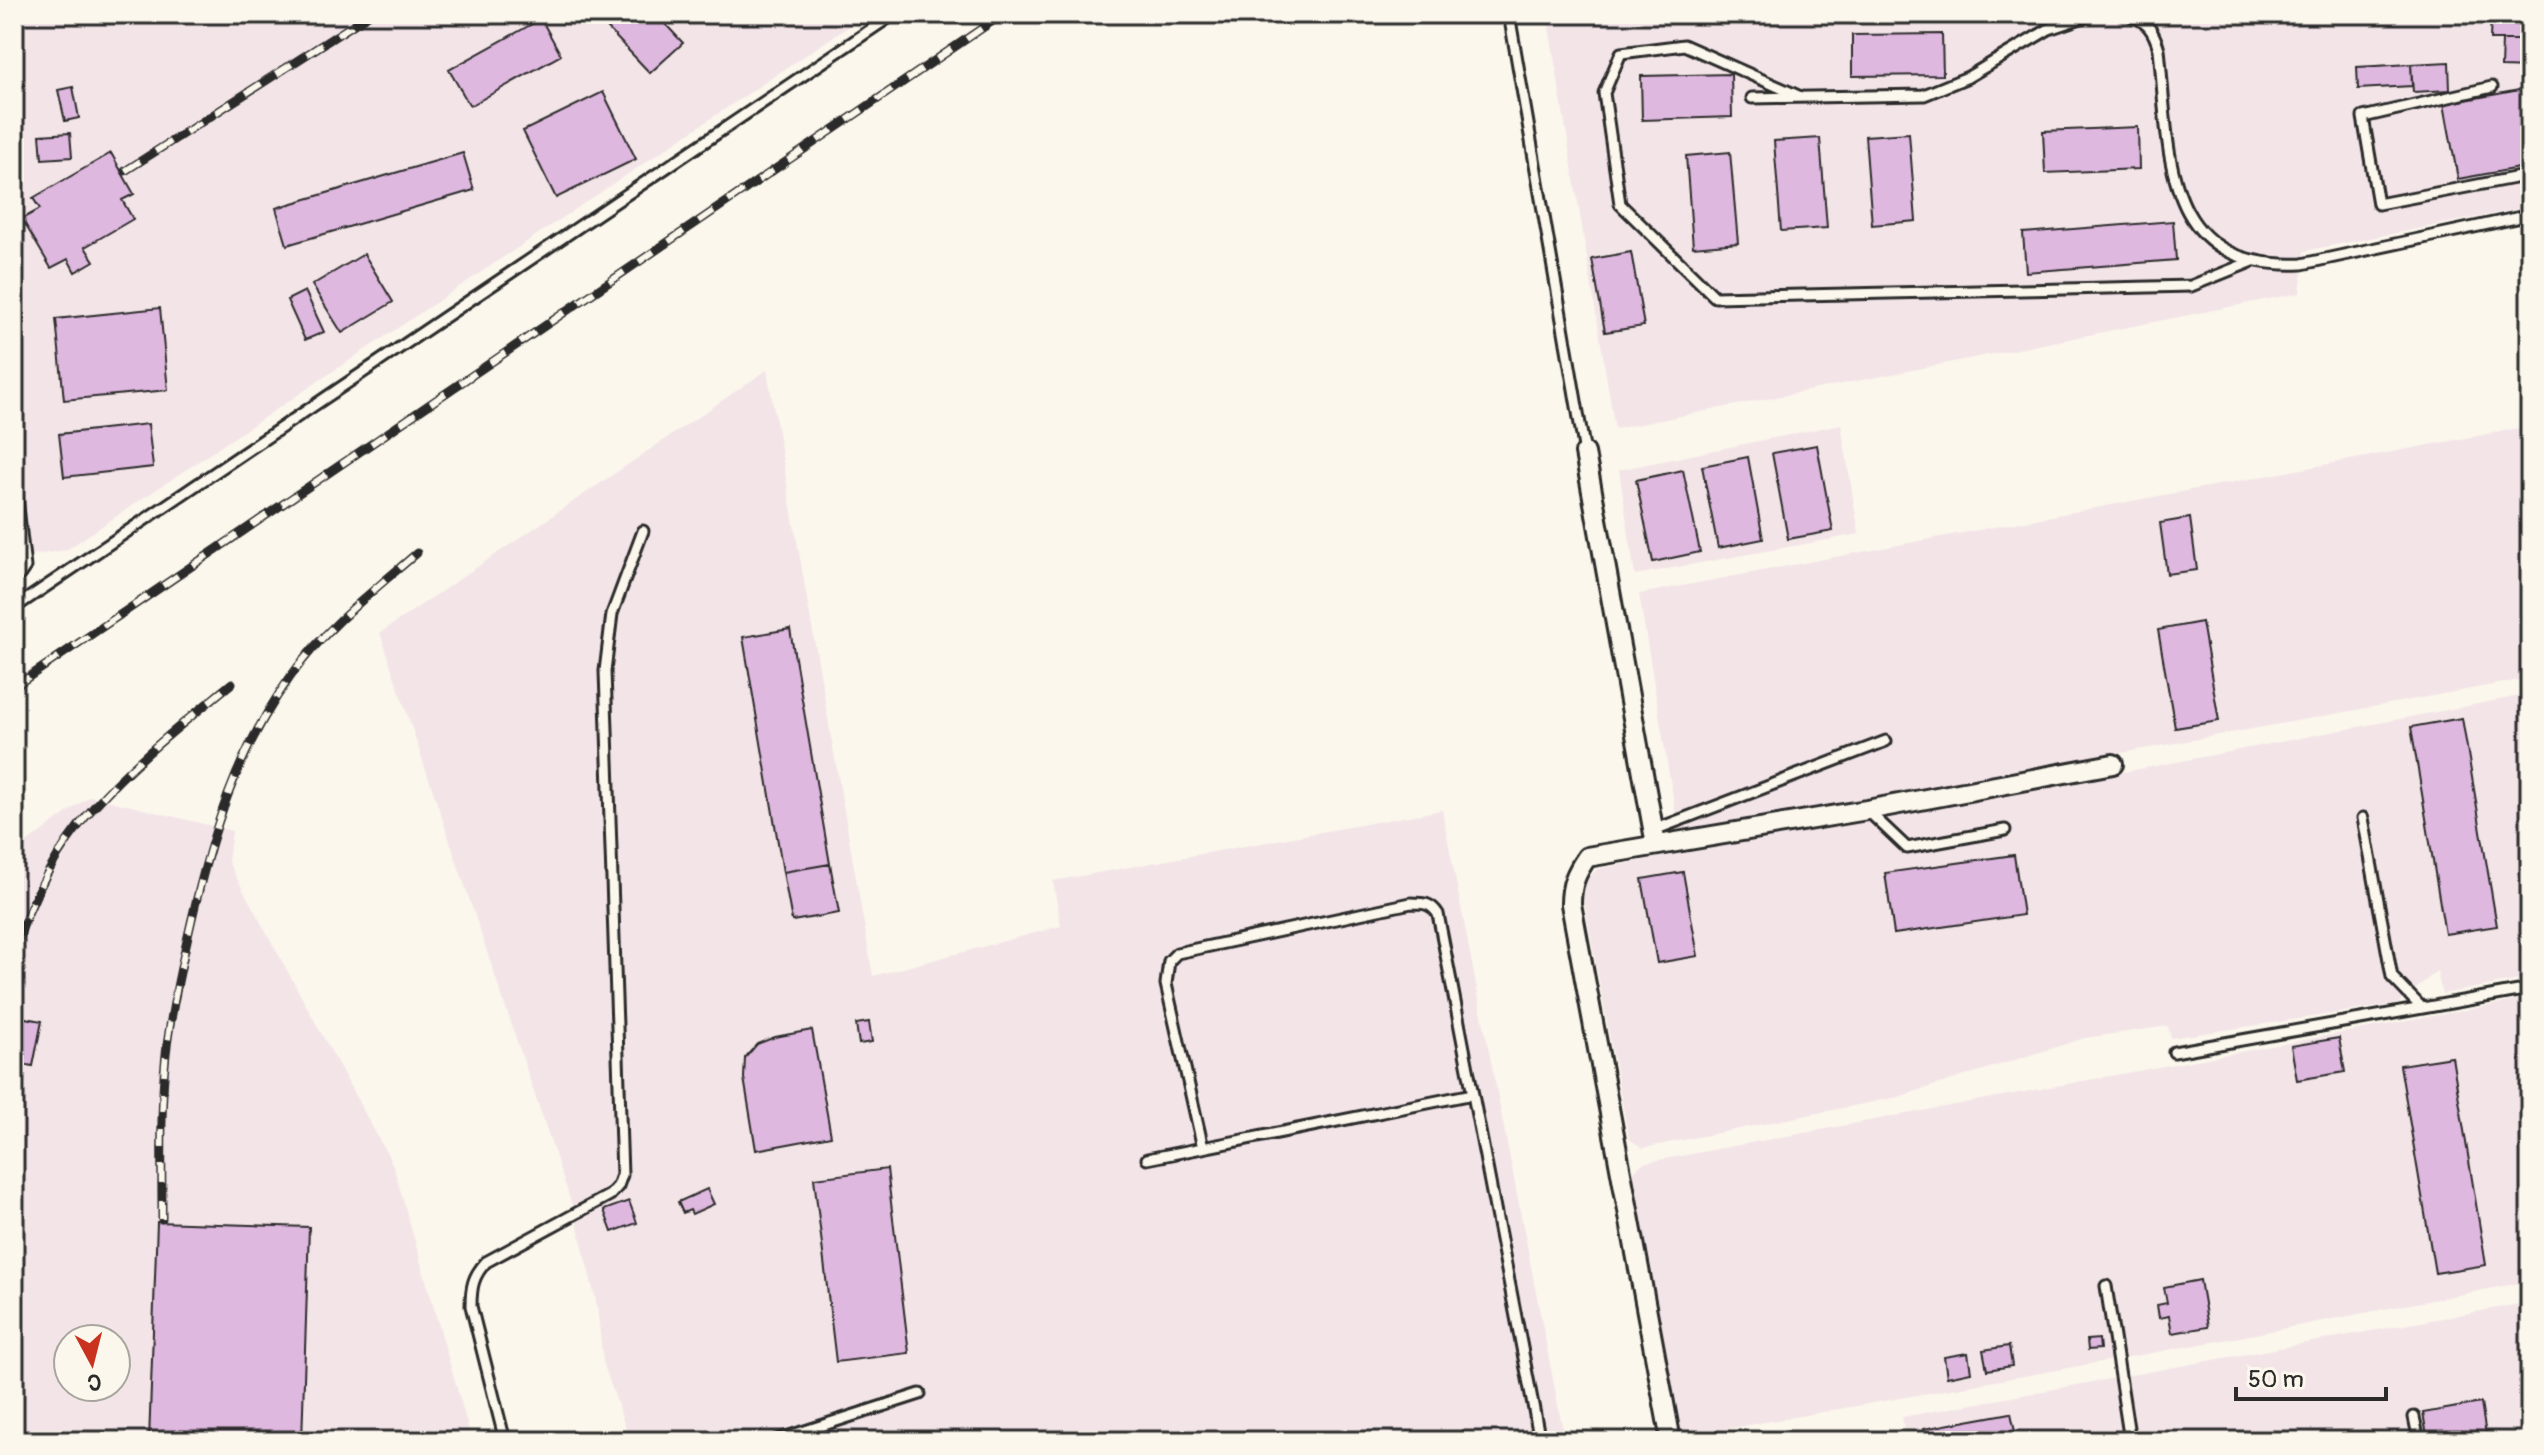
<svg xmlns="http://www.w3.org/2000/svg" width="2544" height="1455" font-family="Pangolin,sans-serif">
<rect width="100%" height="100%" fill="#fbf7ec"/>
<filter id="ink" filterUnits="userSpaceOnUse"><feTurbulence type="fractalNoise" baseFrequency=".0125" numOctaves="2"/><feDisplacementMap in="SourceGraphic" scale="16" xChannelSelector="R" yChannelSelector="G"/><feConvolveMatrix kernelMatrix="1 2 1 2 8 2 1 2 1" color-interpolation-filters="sRGB"/></filter>
<g filter="url(#ink)">
<!-- built -->
<path fill="#f3e4e8" fill-rule="evenodd" d="M 14,14 L 867,14 L 66,550 L 14,558 Z
M 1547,14 L 2530,14 L 2530,207 L 2304,251 L 2300,293 L 1615,429 Z
M 767,370 L 873,976 L 1061,926 L 1053,881 L 1442,810 L 1565,1441 L 630,1441 L 603,1362 L 597,1306 L 575,1214 L 380,633 Z
M 1841,424 L 1859,534 L 1635,575 L 1619,470 Z
M 2530,426 L 2530,678 L 1679,834 L 1639,594 Z
M 2530,694 L 2530,978 L 2442,994 L 2437,971 L 2398,1004 L 2171,1038 L 2168,1026 L 2085,1038 L 1898,1097 L 1643,1148 L 1629,1139 L 1583,896 L 1586,881 L 1597,869 L 2045,785 L 2124,772 Z
M 90,796 L 232,831 L 228,862 L 393,1165 L 472,1441 L 14,1441 L 14,852 ZM 68,1339 L 116,1339 L 116,1387 L 68,1387 Z
M 2530,998 L 2530,1281 L 2224,1340 L 1682,1437 L 1632,1173 L 1643,1163 Z
M 2530,1302 L 2530,1441 L 1906,1441 L 1902,1417 Z"/>
<!-- building -->
<path fill="#dfb8e0" stroke="#2b2b2b" stroke-width="2" d="M 594,14 L 656,14 L 683,43 L 650,73 Z
M 2491,14 L 2530,14 L 2530,40 L 2490,40 Z
M 541,19 L 561,55 L 470,106 L 449,70 Z
M 1942,34 L 1943,75 L 1852,76 L 1852,35 Z
M 2502,40 L 2530,40 L 2530,68 L 2501,67 Z
M 2449,62 L 2450,90 L 2413,92 L 2411,64 Z
M 2411,64 L 2412,86 L 2358,89 L 2357,67 Z
M 1731,74 L 1732,117 L 1642,120 L 1641,76 Z
M 73,87 L 79,118 L 65,121 L 58,90 Z
M 2530,88 L 2530,166 L 2458,179 L 2444,104 Z
M 603,92 L 636,159 L 556,198 L 523,131 Z
M 2138,127 L 2139,169 L 2045,173 L 2043,131 Z
M 70,133 L 72,157 L 42,159 L 40,135 Z
M 1909,133 L 1916,221 L 1872,225 L 1865,136 Z
M 1820,138 L 1827,228 L 1781,231 L 1774,141 Z
M 1730,152 L 1738,243 L 1693,247 L 1686,156 Z
M 111,153 L 134,194 L 122,200 L 133,219 L 85,247 L 94,261 L 75,272 L 68,259 L 51,268 L 22,219 L 40,209 L 33,198 Z
M 463,153 L 474,190 L 287,245 L 276,208 Z
M 2173,221 L 2176,260 L 2026,272 L 2023,233 Z
M 1631,252 L 1644,326 L 1605,332 L 1592,259 Z
M 364,254 L 393,302 L 342,333 L 312,285 Z
M 14,264 L 22,301 L 14,303 Z
M 305,291 L 324,332 L 305,340 L 287,300 Z
M 160,308 L 168,390 L 64,400 L 56,319 Z
M 148,424 L 153,467 L 64,477 L 59,434 Z
M 1817,445 L 1833,531 L 1788,539 L 1772,453 Z
M 1748,457 L 1763,539 L 1718,548 L 1702,466 Z
M 1683,470 L 1700,552 L 1653,562 L 1636,480 Z
M 2190,518 L 2197,570 L 2167,574 L 2160,523 Z
M 2202,622 L 2219,721 L 2175,728 L 2158,630 Z
M 790,629 L 830,864 L 783,872 L 743,637 Z
M 2462,718 L 2497,926 L 2445,934 L 2411,727 Z
M 2014,855 L 2023,915 L 1894,934 L 1885,873 Z
M 830,864 L 839,913 L 792,921 L 783,872 Z
M 1683,872 L 1698,956 L 1657,963 L 1642,879 Z
M 14,1016 L 42,1021 L 33,1066 L 14,1063 Z
M 869,1022 L 872,1042 L 859,1044 L 856,1024 Z
M 812,1030 L 831,1136 L 756,1150 L 744,1078 L 745,1058 L 757,1044 L 775,1037 Z
M 2339,1038 L 2345,1072 L 2297,1080 L 2291,1046 Z
M 2452,1057 L 2486,1265 L 2435,1273 L 2400,1065 Z
M 887,1169 L 909,1353 L 836,1362 L 814,1178 Z
M 707,1189 L 714,1204 L 692,1214 L 690,1210 L 683,1213 L 678,1202 Z
M 629,1201 L 637,1223 L 612,1232 L 604,1210 Z
M 157,1222 L 309,1227 L 302,1441 L 149,1441 Z
M 2200,1280 L 2208,1327 L 2172,1333 L 2169,1316 L 2159,1318 L 2157,1305 L 2167,1303 L 2164,1287 Z
M 2099,1339 L 2100,1349 L 2088,1350 L 2087,1340 Z
M 2009,1346 L 2012,1366 L 1987,1370 L 1983,1350 Z
M 1968,1353 L 1971,1372 L 1947,1377 L 1944,1357 Z
M 2481,1403 L 2487,1441 L 2428,1441 L 2423,1413 Z
M 2011,1413 L 2017,1441 L 1926,1441 L 1923,1429 Z"/>
<g fill="none" stroke-linecap="round" stroke-linejoin="round">
<defs>
<path id="service" d="M 1509,14 L 1585,453
M 2127,14 C 2147,21 2153,29 2159,49 C 2170,154 2160,270 2302,264 L 2530,215
M 2492,87 L 2363,117 L 2378,204 L 2530,175
M 1801,97 L 1684,45 L 1621,53 L 1604,93 L 1620,204 L 1715,297 L 2191,286 L 2253,261
M 1752,98 L 1924,95 L 1968,77 L 2049,29 L 2093,14
M 14,473 L 25,567 L 18,577 L 14,577
M 14,608 L 894,14
M 1867,810 L 1907,848 L 2005,830
M 2363,818 L 2392,977 L 2422,1008
M 1654,830 L 1886,741
M 2174,1052 L 2530,989
M 1203,1148 L 1166,984 L 1169,961 L 1177,953 L 1411,903 C 1424,903 1431,903 1438,914 L 1540,1441
M 1147,1159 L 1473,1094
M 2106,1286 L 2130,1441
M 2414,1417 L 2419,1441
M 505,1441 L 471,1306 C 471,1287 473,1276 486,1262 L 610,1195 L 618,1186 L 622,1175 L 605,671 L 612,614 L 643,531
M 774,1441 L 920,1394"/>
<path id="minor" d="M 1585,453 L 1656,845
M 1671,1441 L 1571,904 C 1571,884 1576,873 1587,857 L 1867,810 L 2113,764"/>
</defs>
<!-- service casing -->
<use href="#service" stroke="#2b2b2b" stroke-width="15"/>
<!-- minor casing -->
<use href="#minor" stroke="#2b2b2b" stroke-width="24"/>
<!-- service -->
<use href="#service" stroke="#fbf7ec" stroke-width="9"/>
<!-- minor -->
<use href="#minor" stroke="#fbf7ec" stroke-width="18"/>
<defs>
<path id="rail" d="M 14,16 L 30,14
M 125,171 L 370,14
M 14,687 L 1003,14
M 14,953 C 53,823 132,765 232,683
M 162,1219 C 162,1164 160,1109 166,1054 C 171,1010 181,966 191,923 C 212,832 236,753 291,676 C 325,628 373,591 417,553"/>
</defs>
<!-- rail casing -->
<use href="#rail" stroke="#2b2b2b" stroke-width="9"/>
<!-- rail -->
<use href="#rail" stroke="#fbf7ec" stroke-width="6" stroke-dasharray="18" stroke-linecap="butt"/>
</g>
</g>
<!-- margin -->
<rect width="2544" height="1455" fill="none" stroke="#fbf7ec" stroke-width="48"/>
<rect x="24" y="24" width="2496" height="1407" fill="none" stroke="#2b2b2b" stroke-width="3" filter="url(#ink)"/>
<!-- north arrow -->
<g transform="translate(92 1363) rotate(173)"><circle r="38" fill="#fbf7ec" stroke="#a8a59f" stroke-width="2"/>
<path d="M0-6L14 30L0 20L-14 30Z" fill="#c8321e"/>
<text y="-12" font-size="22" font-weight="bold" text-anchor="middle" fill="#2b2b2b">С</text>
</g>
<!-- scale -->
<path d="M2236 1387v12h150v-12" fill="none" stroke="#2b2b2b" stroke-width="4"/>
<text x="2248" y="1387" font-size="24" fill="#2b2b2b" stroke="#fbf7ec" stroke-width="6" paint-order="stroke">50 m</text>
</svg>
